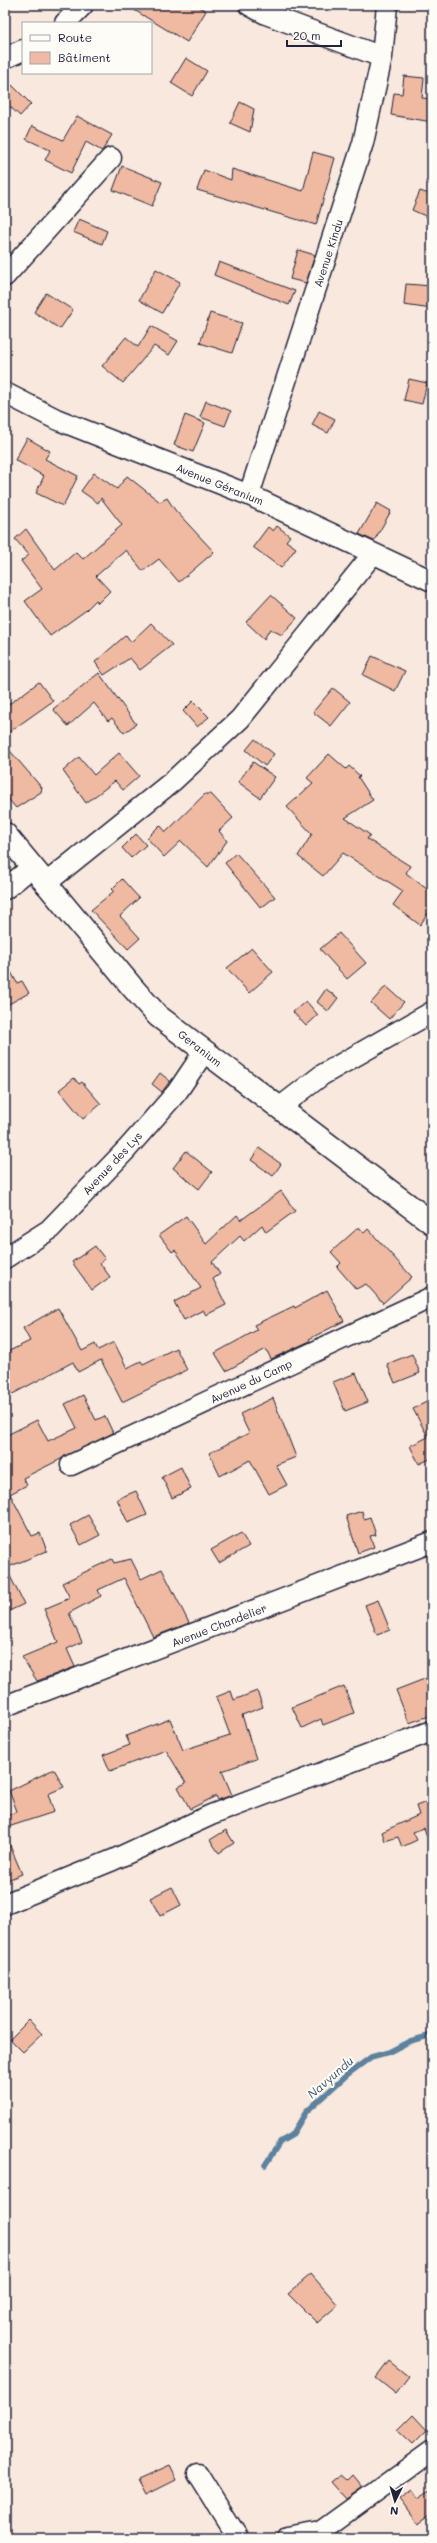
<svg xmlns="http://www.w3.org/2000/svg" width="437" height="2543" font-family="Mali,sans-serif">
<rect width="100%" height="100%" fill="#f9e8dd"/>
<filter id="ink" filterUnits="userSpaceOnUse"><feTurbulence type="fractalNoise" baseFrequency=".025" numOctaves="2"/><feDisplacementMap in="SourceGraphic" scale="8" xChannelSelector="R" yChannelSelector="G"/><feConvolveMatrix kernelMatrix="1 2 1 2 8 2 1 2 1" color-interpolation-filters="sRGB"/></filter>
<g filter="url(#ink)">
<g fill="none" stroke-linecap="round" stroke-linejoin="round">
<!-- stream -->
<path stroke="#5b829f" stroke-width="5.5" d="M 265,2165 L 280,2142 L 292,2135 L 306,2112 L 348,2074 L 371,2057 L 389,2052 L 410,2041 L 432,2035"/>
</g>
<!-- building -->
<path fill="#efbaa1" stroke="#22223b" d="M 126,5 L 197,5 L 206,11 L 187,42 Z
M 186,58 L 207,71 L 192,96 L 171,83 Z
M 404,76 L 424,78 L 422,98 L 432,99 L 432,122 L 391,115 L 394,93 L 402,94 Z
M 12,85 L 31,104 L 20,116 L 5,102 L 5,92 Z
M 240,102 L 254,109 L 250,132 L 230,123 Z
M 77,116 L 112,135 L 102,151 L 86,142 L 71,173 L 45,160 L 50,150 L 26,139 L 32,126 L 63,140 Z
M 313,152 L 335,158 L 316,225 L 197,190 L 204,170 L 231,180 L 232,169 L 303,191 Z
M 122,166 L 162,182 L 152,206 L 113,190 Z
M 420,191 L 432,195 L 432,219 L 412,210 Z
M 79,219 L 107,231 L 102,244 L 73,232 Z
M 298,250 L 315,255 L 306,283 L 290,279 Z
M 219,262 L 295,291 L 289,305 L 214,275 Z
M 156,269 L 180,282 L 162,313 L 139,300 Z
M 406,284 L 432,286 L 432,309 L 404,305 Z
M 46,293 L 73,310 L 60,329 L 34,312 Z
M 210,313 L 242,323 L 232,353 L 200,343 Z
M 151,326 L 178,341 L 169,355 L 154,346 L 123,383 L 102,366 L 126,337 L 138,347 Z
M 409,379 L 427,383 L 422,404 L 404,400 Z
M 206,401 L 231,411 L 225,426 L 200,417 Z
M 319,411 L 335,419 L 328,433 L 312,425 Z
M 185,415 L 205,423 L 193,452 L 174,445 Z
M 27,438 L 50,451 L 45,459 L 78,476 L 63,506 L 36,493 L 44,476 L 15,460 Z
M 94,473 L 117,489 L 127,476 L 160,502 L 167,498 L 175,510 L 214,552 L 179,582 L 159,559 L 143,571 L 126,550 L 96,576 L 110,591 L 98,603 L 96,600 L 85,611 L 50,636 L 25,601 L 42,589 L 21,561 L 29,555 L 15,539 L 26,529 L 55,570 L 76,552 L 83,559 L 122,525 L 101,498 L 98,503 L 81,491 Z
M 377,503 L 391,511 L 374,541 L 359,534 Z
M 277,526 L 290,536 L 286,541 L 296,548 L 281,568 L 253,547 L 268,527 L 273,531 Z
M 271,595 L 297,618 L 282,635 L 270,629 L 264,639 L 246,622 Z
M 151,623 L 172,645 L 140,670 L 130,658 L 104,675 L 95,662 L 126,635 L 131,642 Z
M 372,656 L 405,671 L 395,691 L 363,675 Z
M 99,673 L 136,724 L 124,733 L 112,718 L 108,721 L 94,703 L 68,726 L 53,709 Z
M 39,682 L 53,701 L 5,735 L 5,707 Z
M 333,688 L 350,702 L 331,726 L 313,712 Z
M 193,701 L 209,717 L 197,727 L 183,711 Z
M 255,739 L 274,754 L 265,766 L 246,750 Z
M 5,745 L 42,788 L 41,792 L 16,808 L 5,795 Z
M 119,753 L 139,776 L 123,790 L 115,781 L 86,803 L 63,771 L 79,757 L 94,775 Z
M 329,754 L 346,769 L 349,766 L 360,776 L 358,777 L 373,800 L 345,818 L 370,835 L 367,839 L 410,866 L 406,873 L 432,893 L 432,908 L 420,925 L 393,905 L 403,891 L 343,853 L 323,876 L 298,856 L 312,834 L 287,807 L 313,783 L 307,778 Z
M 253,762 L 275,777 L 260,798 L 238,782 Z
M 205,794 L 211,794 L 233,818 L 219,831 L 227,841 L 208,867 L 181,841 L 164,857 L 147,838 L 160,825 L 166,832 Z
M 136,834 L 146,845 L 131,858 L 122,848 Z
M 236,853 L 275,897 L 261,908 L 225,863 Z
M 122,879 L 139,898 L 120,916 L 140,938 L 128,949 L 91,910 L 114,891 L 112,889 Z
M 339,933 L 366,963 L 347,979 L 320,949 Z
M 252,948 L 273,972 L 249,993 L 227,968 Z
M 5,961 L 17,983 L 22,981 L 29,993 L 5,1006 Z
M 386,986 L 404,1002 L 389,1019 L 371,1003 Z
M 326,989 L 338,998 L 328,1011 L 317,1002 Z
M 306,1001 L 318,1015 L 306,1026 L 293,1012 Z
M 160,1073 L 170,1081 L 162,1092 L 152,1084 Z
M 74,1078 L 79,1084 L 82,1082 L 101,1104 L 83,1119 L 59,1090 Z
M 259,1148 L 281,1164 L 273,1176 L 251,1160 Z
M 186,1151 L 212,1172 L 199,1189 L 173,1168 Z
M 281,1191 L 295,1211 L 266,1232 L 262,1225 L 244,1241 L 240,1236 L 212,1262 L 220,1274 L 213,1279 L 226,1305 L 206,1315 L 203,1310 L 184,1320 L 174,1302 L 201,1288 L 175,1250 L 172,1252 L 159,1235 L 186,1216 L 206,1244 L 237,1215 L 241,1220 Z
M 359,1227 L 364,1233 L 368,1229 L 412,1277 L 383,1303 L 366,1284 L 356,1289 L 337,1267 L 341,1263 L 331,1252 Z
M 95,1246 L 105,1259 L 100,1263 L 110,1277 L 92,1290 L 72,1262 Z
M 327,1290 L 344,1321 L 309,1339 L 310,1341 L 271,1359 L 266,1349 L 226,1371 L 215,1353 L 257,1330 L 254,1325 L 294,1306 L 295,1308 Z
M 58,1308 L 82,1351 L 95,1344 L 98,1350 L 114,1342 L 127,1368 L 141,1361 L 143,1364 L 176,1348 L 187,1370 L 122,1402 L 101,1360 L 78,1372 L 73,1362 L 5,1398 L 5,1353 L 30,1341 L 23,1328 Z
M 412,1354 L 420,1373 L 395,1383 L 387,1364 Z
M 356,1373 L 368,1402 L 345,1411 L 333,1382 Z
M 83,1395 L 96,1420 L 105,1416 L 113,1433 L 23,1478 L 27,1485 L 10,1494 L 32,1536 L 40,1533 L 47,1551 L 6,1568 L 24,1604 L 5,1613 L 5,1436 L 37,1420 L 48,1441 L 77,1428 L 65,1404 Z
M 273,1398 L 296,1457 L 276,1465 L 287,1485 L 269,1494 L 250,1460 L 220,1476 L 209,1453 L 249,1433 L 240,1414 Z
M 432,1399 L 432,1458 L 419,1464 L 410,1446 L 428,1437 L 413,1409 Z
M 181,1467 L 191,1489 L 172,1498 L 162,1477 Z
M 136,1491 L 147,1515 L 128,1523 L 117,1499 Z
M 362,1511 L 364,1519 L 370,1517 L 376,1535 L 370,1536 L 374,1547 L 358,1553 L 346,1516 Z
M 88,1515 L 100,1535 L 81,1545 L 70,1525 Z
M 241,1533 L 249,1546 L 219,1563 L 211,1550 Z
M 112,1559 L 114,1563 L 131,1559 L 141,1579 L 162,1569 L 189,1623 L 153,1637 L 124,1578 L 98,1590 L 101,1596 L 69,1613 L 82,1642 L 67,1649 L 75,1667 L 37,1681 L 22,1657 L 58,1642 L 44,1609 L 70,1598 L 62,1583 Z
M 378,1600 L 390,1630 L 377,1635 L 365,1605 Z
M 427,1678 L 432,1691 L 432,1715 L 409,1723 L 396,1690 Z
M 344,1686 L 354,1713 L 323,1725 L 321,1719 L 302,1728 L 292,1707 Z
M 231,1691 L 234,1700 L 257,1691 L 263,1707 L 242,1715 L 256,1759 L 222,1771 L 232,1795 L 218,1800 L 216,1796 L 190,1809 L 178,1787 L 186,1783 L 166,1750 L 110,1771 L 103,1755 L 130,1745 L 126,1736 L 170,1719 L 183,1750 L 230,1735 L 216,1697 Z
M 54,1769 L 64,1787 L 48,1794 L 54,1812 L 5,1828 L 5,1817 L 17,1811 L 9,1791 Z
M 432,1800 L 432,1844 L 430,1845 L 424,1828 L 413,1832 L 417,1840 L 402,1847 L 398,1837 L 385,1841 L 382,1832 L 419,1815 L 416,1806 Z
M 226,1830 L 234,1843 L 219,1853 L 210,1840 Z
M 5,1834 L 22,1874 L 5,1881 Z
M 172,1887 L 181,1905 L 160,1916 L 150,1898 Z
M 29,2020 L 42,2034 L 23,2052 L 10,2039 Z
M 311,2274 L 338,2305 L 317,2323 L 288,2294 Z
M 389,2361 L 409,2377 L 396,2394 L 376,2378 Z
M 413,2415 L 427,2430 L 413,2444 L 398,2430 Z
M 169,2466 L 176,2480 L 146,2495 L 138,2480 Z
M 341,2474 L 348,2480 L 353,2475 L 363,2487 L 346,2499 L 331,2482 Z
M 432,2489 L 432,2513 L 417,2523 L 400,2499 L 413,2490 L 418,2498 Z"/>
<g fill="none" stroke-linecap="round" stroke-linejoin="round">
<defs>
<path id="street" d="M 249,5 L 266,14 L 382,57
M 65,23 L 83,5
M 5,58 L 23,50
M 5,276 L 111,158
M 5,393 L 56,419 L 249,495 L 432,581
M 249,495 L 363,143 L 382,57 L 387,5
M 45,884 L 173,781 L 240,719 L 372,555
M 5,889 L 31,868
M 279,1108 L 322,1075 L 432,1012
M 5,1258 L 49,1230 L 127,1149 L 177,1092 L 204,1052
M 71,1465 L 432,1297
M 5,1706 L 432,1542
M 5,1904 L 113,1860 L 211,1815 L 432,1731
M 198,2474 L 238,2538
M 287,2538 L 320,2532 L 432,2451"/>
<path id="secondary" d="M 5,834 L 132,987 L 158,1016 L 432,1223"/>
</defs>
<!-- street casing -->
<use href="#street" stroke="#22223b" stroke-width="23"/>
<!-- secondary casing -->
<use href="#secondary" stroke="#22223b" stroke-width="25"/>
<!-- street -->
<use href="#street" stroke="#fdfcf7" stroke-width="20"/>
<!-- secondary -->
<use href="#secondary" stroke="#fdfcf7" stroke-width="22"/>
</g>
</g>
<g text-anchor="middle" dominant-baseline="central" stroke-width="4" stroke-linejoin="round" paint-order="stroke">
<!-- street labels -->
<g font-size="11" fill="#22223b" stroke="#fdfcf7">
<text transform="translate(328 253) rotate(-72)">Avenue Kindu</text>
<text transform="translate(220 484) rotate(22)">Avenue Géranium</text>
<text transform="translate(200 1048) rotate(38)">Geranium</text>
<text transform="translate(112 1163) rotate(-47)">Avenue des Lys</text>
<text transform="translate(251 1381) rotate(-25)">Avenue du Camp</text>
<text transform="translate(219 1625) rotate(-21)">Avenue Chandelier</text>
</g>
<!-- water labels -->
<g font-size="12" font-style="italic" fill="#435a75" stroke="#fdfcf7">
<text transform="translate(330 2077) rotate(-41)">Navyundu</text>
</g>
</g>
<!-- margin -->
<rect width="437" height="2543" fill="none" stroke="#fdfcf7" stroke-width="20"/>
<rect x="10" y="10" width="417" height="2523" fill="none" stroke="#22223b" stroke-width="1.5" filter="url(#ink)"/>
<!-- legend -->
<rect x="22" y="22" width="130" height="52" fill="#fdfcf7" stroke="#a5a5ac"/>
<rect x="30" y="35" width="20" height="6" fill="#fdfcf7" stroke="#a5a5ac"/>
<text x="58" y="42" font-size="12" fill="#22223b">Route</text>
<rect x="30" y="52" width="20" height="12" fill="#efbaa1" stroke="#a5a5ac"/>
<text x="58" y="62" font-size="12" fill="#22223b">Bâtiment</text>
<!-- north arrow -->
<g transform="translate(395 2501) rotate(185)" stroke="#fdfcf7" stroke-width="3" paint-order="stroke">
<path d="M0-3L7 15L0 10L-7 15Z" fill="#22223b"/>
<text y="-6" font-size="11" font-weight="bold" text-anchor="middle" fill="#22223b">N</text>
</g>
<!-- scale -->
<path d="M287 40v6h54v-6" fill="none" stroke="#22223b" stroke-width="2"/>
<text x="293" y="40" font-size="12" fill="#22223b" stroke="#fdfcf7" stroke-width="3" paint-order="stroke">20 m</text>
</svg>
